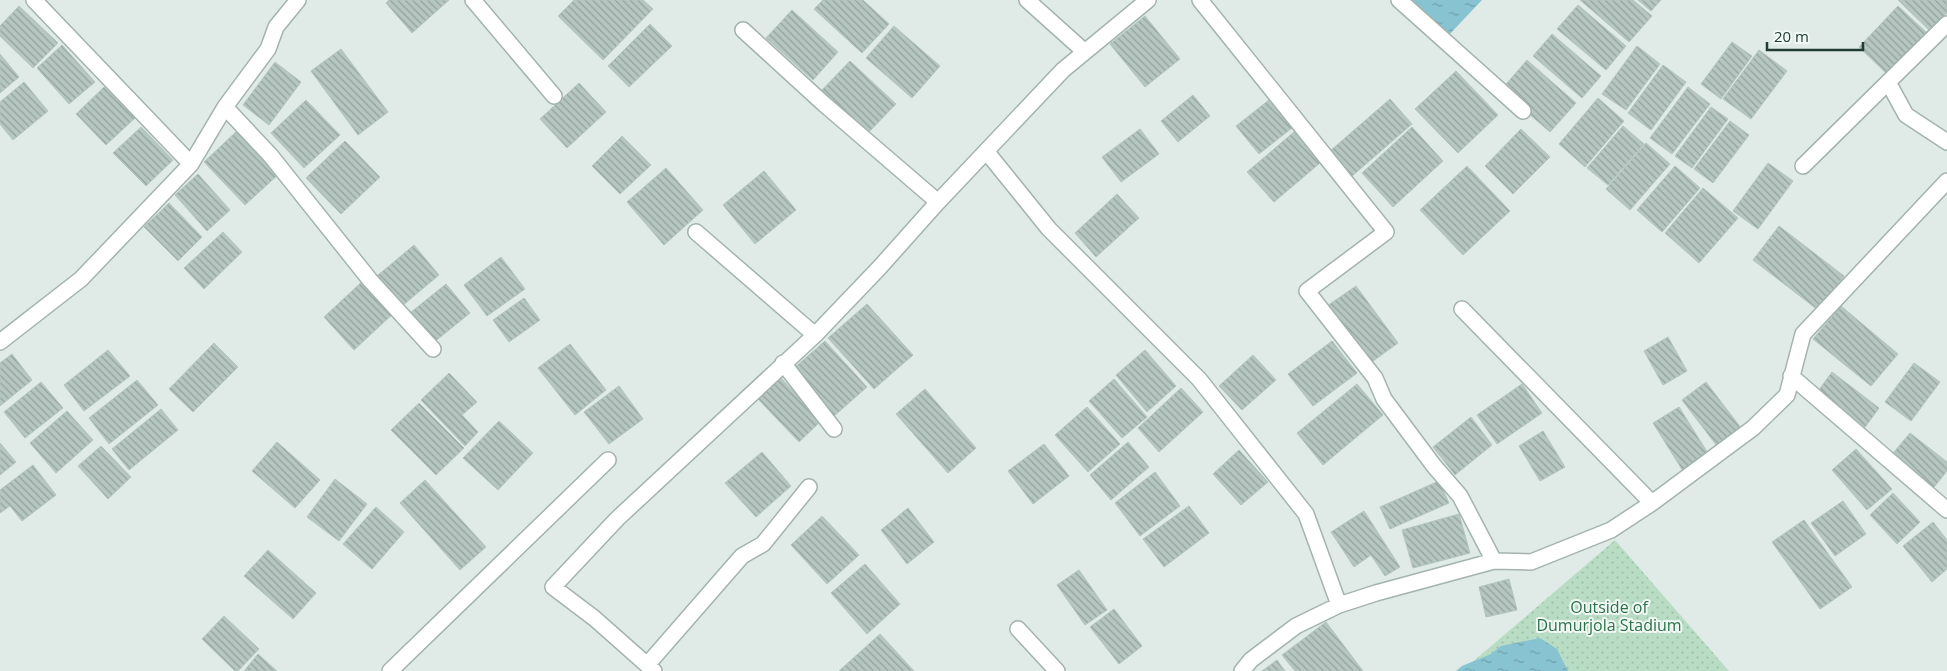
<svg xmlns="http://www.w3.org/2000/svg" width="1947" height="671" font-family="'Open Sans',sans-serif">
<defs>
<pattern id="grass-dots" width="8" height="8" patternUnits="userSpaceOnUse" patternTransform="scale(1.25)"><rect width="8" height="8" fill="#b9ddc4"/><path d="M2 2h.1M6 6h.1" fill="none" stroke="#9fbfa9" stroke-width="1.8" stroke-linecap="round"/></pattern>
<pattern id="water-ripples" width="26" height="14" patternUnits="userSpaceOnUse" patternTransform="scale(1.25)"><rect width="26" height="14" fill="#88c3d1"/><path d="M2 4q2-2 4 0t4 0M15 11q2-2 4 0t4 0" fill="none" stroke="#6fa0aa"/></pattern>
<pattern id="building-back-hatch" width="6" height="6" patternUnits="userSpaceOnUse" patternTransform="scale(1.25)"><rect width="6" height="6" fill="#b6c6c0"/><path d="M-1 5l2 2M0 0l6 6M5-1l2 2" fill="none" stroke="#94a29d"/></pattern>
</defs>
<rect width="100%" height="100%" fill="#e0ebe7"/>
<!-- grass -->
<path fill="url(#grass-dots)" d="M 1615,540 L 1729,671 L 1462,671 Z"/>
<!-- water -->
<path fill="url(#water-ripples)" d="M 1412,0 L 1482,0 L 1448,36 Z
M 1540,638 L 1557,649 L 1568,671 L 1456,671 L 1462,666 L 1491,654 L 1501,646 Z"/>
<!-- building -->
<path fill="url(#building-back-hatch)" stroke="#b3c5be" d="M 389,0 L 449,0 L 412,33 L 386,3 Z
M 574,0 L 643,0 L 653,9 L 603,60 L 558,16 Z
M 823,0 L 863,0 L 889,24 L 862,53 L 814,9 Z
M 1580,0 L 1633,0 L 1652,16 L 1629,42 Z
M 1638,0 L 1661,0 L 1651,11 Z
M 1898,0 L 1947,0 L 1947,13 L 1930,31 Z
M 1578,5 L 1626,46 L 1606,70 L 1557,29 Z
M 19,6 L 58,43 L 33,68 L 0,36 L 0,26 Z
M 1898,6 L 1926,32 L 1887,74 L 1859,47 Z
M 792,10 L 838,52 L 813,80 L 766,38 Z
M 1145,16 L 1180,59 L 1145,87 L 1110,44 Z
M 650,24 L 672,46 L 629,87 L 608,66 Z
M 894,26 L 940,66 L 912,98 L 866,58 Z
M 1552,34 L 1601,76 L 1582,98 L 1533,56 Z
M 1732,42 L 1752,56 L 1721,99 L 1701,84 Z
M 62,45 L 95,82 L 69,104 L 37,68 Z
M 1637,46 L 1660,64 L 1626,110 L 1602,94 Z
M 341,49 L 388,112 L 358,135 L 311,71 Z
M 1759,50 L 1787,71 L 1751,119 L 1723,99 Z
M 0,54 L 19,77 L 0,93 Z
M 1527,60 L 1576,103 L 1550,132 L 1501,90 Z
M 850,61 L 896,104 L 865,136 L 819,93 Z
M 275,62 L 301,82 L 269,125 L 243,105 Z
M 1663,65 L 1686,82 L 1651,130 L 1628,113 Z
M 1456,71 L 1498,115 L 1458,153 L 1415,109 Z
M 24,82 L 48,111 L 13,140 L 0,124 L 0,102 Z
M 579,83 L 606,112 L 567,148 L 540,119 Z
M 104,87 L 135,118 L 106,145 L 76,114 Z
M 1688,87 L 1710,104 L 1672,154 L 1650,138 Z
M 1193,95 L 1210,116 L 1178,142 L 1161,121 Z
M 1598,98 L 1624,121 L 1585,167 L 1559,144 Z
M 1390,99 L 1412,124 L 1351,177 L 1330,151 Z
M 306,100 L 340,135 L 304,168 L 271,133 Z
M 1269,100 L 1292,128 L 1259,154 L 1236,126 Z
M 1711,107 L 1728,119 L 1692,168 L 1675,156 Z
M 1730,121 L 1749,135 L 1713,183 L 1694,169 Z
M 1623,126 L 1644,144 L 1608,185 L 1587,168 Z
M 141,127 L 173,160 L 146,186 L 113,153 Z
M 1412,127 L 1443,161 L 1393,207 L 1362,173 Z
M 239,129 L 280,173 L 245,205 L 204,162 Z
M 1140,129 L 1159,154 L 1121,182 L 1102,157 Z
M 1521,129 L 1550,157 L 1513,194 L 1485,166 Z
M 1294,132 L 1320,163 L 1274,202 L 1247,172 Z
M 622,136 L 651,165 L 620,194 L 592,166 Z
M 345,141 L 380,177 L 341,214 L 306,178 Z
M 1646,143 L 1670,164 L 1630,210 L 1606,189 Z
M 1768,163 L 1793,181 L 1758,229 L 1733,211 Z
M 1467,166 L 1510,211 L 1463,255 L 1420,210 Z
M 1675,166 L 1700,188 L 1662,232 L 1637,210 Z
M 666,168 L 703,210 L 664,245 L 627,202 Z
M 764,171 L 796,210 L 755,244 L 723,205 Z
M 198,174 L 230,210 L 207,231 L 175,195 Z
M 1703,188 L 1738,218 L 1699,263 L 1665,233 Z
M 1117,194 L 1139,218 L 1096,257 L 1075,233 Z
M 169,203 L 202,237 L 178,261 L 144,227 Z
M 1779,226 L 1844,276 L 1818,310 L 1753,260 Z
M 223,232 L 242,252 L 204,289 L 184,268 Z
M 414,245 L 439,275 L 402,306 L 377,276 Z
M 501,257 L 525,289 L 487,316 L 464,285 Z
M 366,278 L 396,311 L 354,350 L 324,317 Z
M 446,284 L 470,313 L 433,343 L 410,313 Z
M 1356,286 L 1398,343 L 1369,364 L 1327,306 Z
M 524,298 L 540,320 L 509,342 L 493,320 Z
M 867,304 L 913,355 L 874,389 L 828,338 Z
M 1841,306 L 1898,354 L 1871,386 L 1813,339 Z
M 1668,337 L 1687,371 L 1663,385 L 1644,351 Z
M 825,341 L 867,387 L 834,416 L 793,369 Z
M 1332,341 L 1357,373 L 1313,406 L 1288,374 Z
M 214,343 L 238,367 L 193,412 L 169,389 Z
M 570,344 L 606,390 L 575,415 L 538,368 Z
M 108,350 L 130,376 L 84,411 L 64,385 Z
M 1145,350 L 1176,386 L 1147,412 L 1116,375 Z
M 12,354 L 32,380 L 0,406 L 0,363 Z
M 1253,355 L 1276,380 L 1242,410 L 1219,386 Z
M 1914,363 L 1940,382 L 1911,421 L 1885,402 Z
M 1832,372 L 1879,408 L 1863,430 L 1816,394 Z
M 449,373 L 477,402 L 462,415 L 478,432 L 465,446 L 421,400 Z
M 780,377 L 821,421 L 799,442 L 757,398 Z
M 1114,379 L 1147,417 L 1122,438 L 1089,401 Z
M 137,380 L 158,405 L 109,444 L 89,418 Z
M 41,382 L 63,408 L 25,438 L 4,412 Z
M 1706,382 L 1741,428 L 1717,446 L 1682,400 Z
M 1357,384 L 1383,415 L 1323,465 L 1297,433 Z
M 1522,384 L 1542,413 L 1497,444 L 1477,415 Z
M 619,386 L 643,419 L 609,444 L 584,412 Z
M 1181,388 L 1203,412 L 1159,452 L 1138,428 Z
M 925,389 L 976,448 L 948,473 L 896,414 Z
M 419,403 L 464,448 L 436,475 L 391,430 Z
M 1087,407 L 1120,444 L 1088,472 L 1055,435 Z
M 1679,407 L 1709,455 L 1683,471 L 1653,423 Z
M 161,409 L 178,430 L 129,470 L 112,449 Z
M 67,411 L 93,440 L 56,473 L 30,443 Z
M 1471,417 L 1492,445 L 1455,475 L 1433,447 Z
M 499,421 L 533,453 L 498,490 L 463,458 Z
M 1543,431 L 1565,467 L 1540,481 L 1519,446 Z
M 1910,433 L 1947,462 L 1947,471 L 1931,491 L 1889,458 Z
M 277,442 L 320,480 L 295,508 L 252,471 Z
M 1128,442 L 1149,467 L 1111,500 L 1090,475 Z
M 0,443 L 16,462 L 0,475 Z
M 1044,444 L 1069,476 L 1033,504 L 1008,471 Z
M 101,446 L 131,477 L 108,499 L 78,466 Z
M 1856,449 L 1892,489 L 1867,510 L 1832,470 Z
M 1239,450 L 1268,482 L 1241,505 L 1213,474 Z
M 762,452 L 791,486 L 756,517 L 725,483 Z
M 33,465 L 56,495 L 22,521 L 10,506 L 0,513 L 0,490 Z
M 1155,472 L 1180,506 L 1140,536 L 1115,503 Z
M 335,479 L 367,504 L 339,541 L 307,517 Z
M 425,480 L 486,547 L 460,570 L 400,503 Z
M 1439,481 L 1449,503 L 1390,529 L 1380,507 Z
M 1893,493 L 1920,522 L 1897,544 L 1870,515 Z
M 1843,501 L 1866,534 L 1835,556 L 1811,523 Z
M 1189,506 L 1209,533 L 1164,567 L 1143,539 Z
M 376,507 L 404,532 L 372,569 L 343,544 Z
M 908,508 L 934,542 L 907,564 L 881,530 Z
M 1364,511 L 1400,567 L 1385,576 L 1371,555 L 1354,567 L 1331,532 Z
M 1459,514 L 1470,553 L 1413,568 L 1402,530 Z
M 822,516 L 859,555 L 827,584 L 791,545 Z
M 1804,520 L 1852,587 L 1820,609 L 1772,542 Z
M 1933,522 L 1947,540 L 1947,569 L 1932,582 L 1903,546 Z
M 268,550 L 316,593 L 293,619 L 244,576 Z
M 865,564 L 900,604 L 867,634 L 831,593 Z
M 1079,570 L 1107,610 L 1085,625 L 1057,585 Z
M 1509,579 L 1517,610 L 1486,617 L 1479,587 Z
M 1114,609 L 1142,646 L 1119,664 L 1090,627 Z
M 224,616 L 259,649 L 238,671 L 235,671 L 202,639 Z
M 1326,622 L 1363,671 L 1295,671 L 1282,655 Z
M 880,634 L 914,671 L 839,671 Z
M 258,654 L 277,671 L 244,671 Z
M 1277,660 L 1285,671 L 1262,671 Z"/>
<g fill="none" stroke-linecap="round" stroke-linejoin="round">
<defs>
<path id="minor" d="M 34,0 L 191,164 L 225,107 L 268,49 L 276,27 L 298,0
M 473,0 L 554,96
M 1027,0 L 1085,52
M 1200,0 L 1386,232 L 1307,291 L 1375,378 L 1384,399 L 1434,466 L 1460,496 L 1494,561 L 1531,562 L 1611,530 L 1652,503 L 1753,428 L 1787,395 L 1803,334 L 1947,181
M 1399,0 L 1523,111
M 743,30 L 824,104 L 938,202
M 1888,82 L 1906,115 L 1947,142
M 225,107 L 271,156 L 370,280 L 433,349
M 986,151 L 1049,229 L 1199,379 L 1306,514 L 1339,605
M 1803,166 L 1947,24
M 696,232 L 815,335
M 1462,309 L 1652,503
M 0,342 L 81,279 L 191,164
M 783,363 L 834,429
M 1791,376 L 1947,510
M 1018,629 L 1057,671
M 647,665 L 742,556 L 763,544 L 809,487
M 390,671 L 608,460
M 654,671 L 594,618 L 553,587 L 617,519 L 815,335 L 880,267 L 938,202 L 1063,70 L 1148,0
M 1242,671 L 1251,660 L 1296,626 L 1339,605 L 1376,593 L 1494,561"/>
</defs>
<!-- minor casing -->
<use href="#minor" stroke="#a3b3ae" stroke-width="18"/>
<!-- minor -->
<use href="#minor" stroke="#fff" stroke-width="15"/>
</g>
<g text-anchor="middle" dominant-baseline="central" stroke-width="4" stroke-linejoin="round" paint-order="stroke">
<!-- park labels -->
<g font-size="16" fill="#2b7249" stroke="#f1f8f4">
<text x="1609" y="607">Outside of<tspan x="1609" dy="18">Dumurjola Stadium</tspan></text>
</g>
</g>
<!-- scale -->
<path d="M1767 42v8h96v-8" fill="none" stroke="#213c35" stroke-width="2.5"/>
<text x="1774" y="42" font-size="15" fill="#213c35" stroke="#f1f8f4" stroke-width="4" paint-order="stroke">20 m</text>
</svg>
